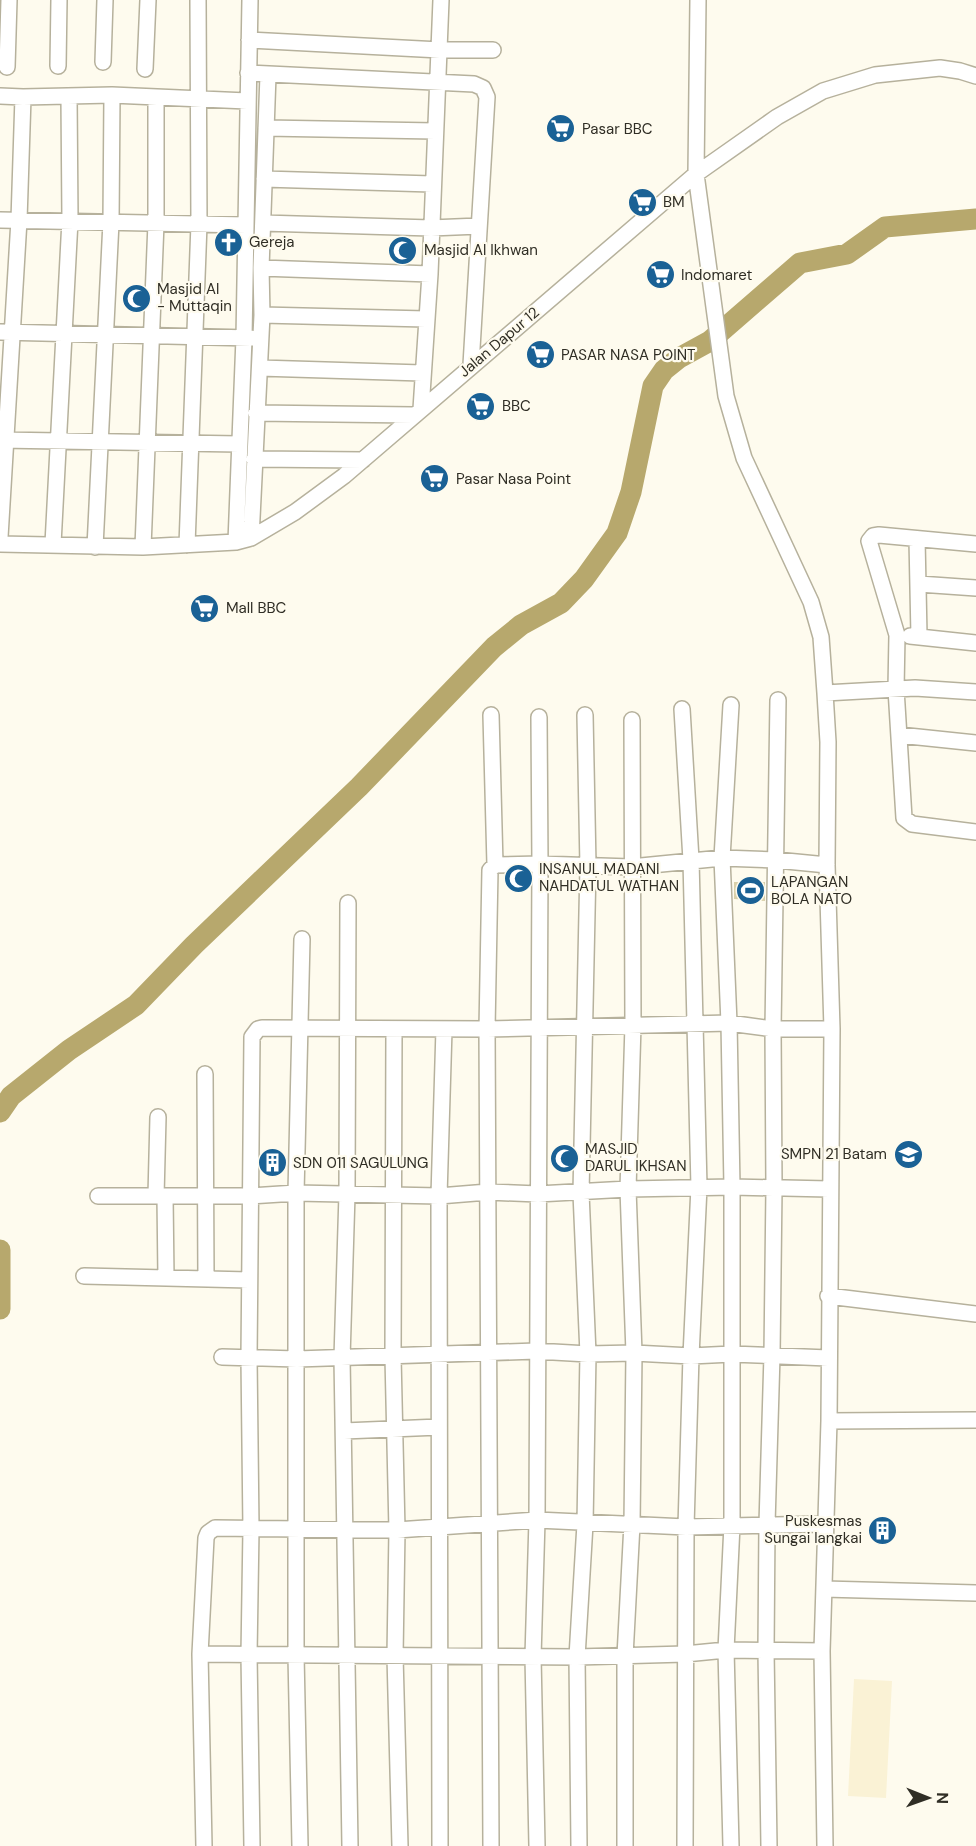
<svg xmlns="http://www.w3.org/2000/svg" width="976" height="1846" font-family="'DM Sans',sans-serif">
<rect width="100%" height="100%" fill="#fefbee"/>
<!-- built -->
<path fill="#faf2d5" d="M 854,1679 L 892,1681 L 886,1798 L 848,1796 Z"/>
<!-- green -->
<path fill="#d9d0aa" d="M 734,882 L 765,882 L 765,901 L 734,899 Z"/>
<g fill="none" stroke-linecap="round" stroke-linejoin="round">
<!-- river -->
<path stroke="#b7a86d" stroke-width="21" d="M 0,1112 L 11,1096 L 69,1050 L 136,1005 L 194,945 L 359,787 L 494,647 L 521,625 L 561,603 L 584,579 L 617,533 L 631,492 L 653,386 L 664,370 L 679,358 L 710,341 L 800,263 L 847,254 L 885,227 L 976,219
M 0,1250 L 0,1309"/>
<defs>
<path id="minor" d="M 698,0 L 696,174 L 726,396 L 744,458 L 811,602 L 821,637 L 825,693 L 828,742 L 827,865 L 832,1029 L 829,1421 L 822,1651 L 825,1846
M 249,40 L 440,50 L 493,50
M 103,62 L 105,0
M 58,66 L 59,0
M 7,67 L 9,0
M 145,69 L 148,0
M 248,73 L 474,84 L 483,88 L 487,97 L 471,365
M 0,96 L 23,97 L 112,95 L 247,101
M 266,128 L 435,131
M 264,179 L 432,184
M 0,220 L 246,225
M 263,223 L 431,228 L 479,226
M 261,268 L 430,274
M 262,315 L 426,319
M 0,332 L 251,338
M 260,368 L 422,373
M 421,409 L 430,274 L 441,0
M 256,413 L 413,415
M 0,440 L 239,444
M 254,459 L 363,460
M 0,537 L 19,220 L 23,97
M 251,538 L 262,315 L 261,268 L 268,75
M 917,539 L 919,636
M 236,542 L 244,338 L 250,0
M 0,544 L 143,547 L 236,542 L 251,538 L 295,512 L 344,476 L 696,174 L 777,117 L 823,91 L 875,75 L 940,68 L 960,71 L 976,76
M 53,544 L 70,220 L 69,97
M 976,544 L 879,535 L 873,536 L 869,541 L 897,635 L 896,689 L 904,818 L 912,824 L 976,832
M 187,545 L 199,224 L 198,0
M 95,547 L 111,222 L 112,95
M 143,547 L 156,223 L 156,97
M 919,584 L 976,588
M 910,636 L 976,643
M 825,693 L 915,688 L 976,692
M 682,709 L 691,860 L 699,1187 L 691,1356 L 686,1527 L 685,1846
M 899,735 L 976,743
M 495,865 L 540,864 L 631,867 L 722,858 L 776,860 L 827,865
M 348,903 L 347,1194 L 342,1358 L 350,1846
M 394,1029 L 393,1357 L 397,1530 L 395,1656 L 400,1846
M 205,1074 L 206,1279
M 98,1196 L 251,1196 L 296,1193 L 439,1196 L 488,1192 L 538,1194 L 628,1189 L 633,1025 L 632,720
M 156,1196 L 158,1117
M 165,1196 L 166,1278
M 84,1276 L 249,1280
M 828,1296 L 976,1314
M 222,1357 L 297,1359 L 536,1351 L 588,1354 L 634,1353 L 691,1356 L 732,1354 L 828,1358
M 829,1421 L 976,1420
M 344,1431 L 439,1427
M 824,1589 L 976,1593
M 200,1654 L 577,1657 L 685,1654 L 726,1650 L 822,1651
M 204,1846 L 200,1654 L 206,1538 L 208,1533 L 215,1528 L 397,1530 L 537,1520 L 686,1527 L 826,1524
M 252,1846 L 249,1655 L 251,1529 L 249,1358 L 252,1037 L 258,1029 L 262,1028 L 487,1029 L 729,1023 L 773,1029 L 832,1029
M 300,1846 L 296,1655 L 296,1193 L 302,939
M 440,1846 L 439,1196 L 444,1029
M 491,1846 L 487,1029 L 490,870 L 495,865 L 491,715
M 537,1846 L 533,1657 L 537,1520 L 540,864 L 539,717
M 579,1846 L 577,1657 L 585,1524 L 588,1354 L 581,1193 L 588,866 L 585,715
M 625,1846 L 625,1656 L 632,1524 L 634,1353 L 628,1189 L 732,1187 L 829,1189
M 731,1846 L 726,1650 L 732,1525 L 732,1187 L 729,1023 L 722,858 L 731,705
M 769,1846 L 766,1651 L 767,1524 L 772,1355 L 774,1188 L 773,1029 L 778,700"/>
</defs>
<!-- minor casing -->
<use href="#minor" stroke="#b6b19c" stroke-width="18"/>
<!-- minor -->
<use href="#minor" stroke="#fff" stroke-width="15"/>
</g>
<!-- icons -->
<defs>
<symbol id="supermarket-disc" viewBox="-11 -11 22 22"><circle r="9.5" fill="#1a6195" stroke="#fefbee"/><path d="M-6-5.5h2.5l.6 2H6L4.5 2H-2.5L-4.4-4H-6ZM-1.5 3.2a1.3 1.3 0 1 0 .1 0ZM3 3.2a1.3 1.3 0 1 0 .1 0Z" fill="#fff"/></symbol>
<symbol id="church-disc" viewBox="-11 -11 22 22"><circle r="9.5" fill="#1a6195" stroke="#fefbee"/><path d="M-1.2-6h2.4v3.5h3.3v2.4h-3.3V6h-2.4V-.1h-3.3v-2.4h3.3Z" fill="#fff"/></symbol>
<symbol id="mosque-disc" viewBox="-11 -11 22 22"><circle r="9.5" fill="#1a6195" stroke="#fefbee"/><path d="M3.5-4.9A6 6 0 1 0 3.5 4.9A5 5 0 1 1 3.5-4.9Z" fill="#fff"/></symbol>
<symbol id="stadium-disc" viewBox="-11 -11 22 22"><circle r="9.5" fill="#1a6195" stroke="#fefbee"/><path d="M0-5a6.5 5 0 1 0 0 10a6.5 5 0 1 0 0-10ZM-3.5-1.8h7v3.6h-7Z" fill="#fff"/></symbol>
<symbol id="school-disc" viewBox="-11 -11 22 22"><circle r="9.5" fill="#1a6195" stroke="#fefbee"/><path d="M0-5L7-2L0 1L-7-2ZM-4 1L0 2.5L4 1V4Q0 6-4 4Z" fill="#fff"/></symbol>
<symbol id="building-disc" viewBox="-11 -11 22 22"><circle r="9.5" fill="#1a6195" stroke="#fefbee"/><path d="M-4-6H4V6H1V3H-1V6H-4ZM-2.5-4.3h1.7v1.8h-1.7ZM.8-4.3h1.7v1.8H.8ZM-2.5-1h1.7V.8h-1.7ZM.8-1h1.7V.8H.8Z" fill="#fff"/></symbol>
</defs>
<g fill-rule="evenodd">
<use href="#supermarket-disc" x="544" y="112" width="33" height="33"/>
<use href="#supermarket-disc" x="626" y="186" width="33" height="33"/>
<use href="#church-disc" x="212" y="226" width="33" height="33"/>
<use href="#mosque-disc" x="386" y="234" width="33" height="33"/>
<use href="#supermarket-disc" x="644" y="258" width="33" height="33"/>
<use href="#mosque-disc" x="120" y="282" width="33" height="33"/>
<use href="#supermarket-disc" x="524" y="338" width="33" height="33"/>
<use href="#supermarket-disc" x="464" y="390" width="33" height="33"/>
<use href="#supermarket-disc" x="418" y="462" width="33" height="33"/>
<use href="#supermarket-disc" x="188" y="592" width="33" height="33"/>
<use href="#mosque-disc" x="502" y="862" width="33" height="33"/>
<use href="#stadium-disc" x="734" y="874" width="33" height="33"/>
<use href="#school-disc" x="892" y="1138" width="33" height="33"/>
<use href="#mosque-disc" x="548" y="1142" width="33" height="33"/>
<use href="#building-disc" x="256" y="1146" width="33" height="33"/>
<use href="#building-disc" x="866" y="1514" width="33" height="33"/>
</g>
<g text-anchor="middle" dominant-baseline="central" stroke-width="4.5" stroke-linejoin="round" paint-order="stroke">
<!-- poi labels -->
<g font-size="15" fill="#302e25" stroke="#fefbee" text-anchor="start">
<text x="582" y="129">Pasar BBC</text>
<text x="663" y="202">BM</text>
<text x="249" y="242">Gereja</text>
<text x="424" y="250">Masjid Al Ikhwan</text>
<text x="681" y="275">Indomaret</text>
<text x="157" y="289">Masjid Al<tspan x="157" dy="17">- Muttaqin</tspan></text>
<text x="561" y="355">PASAR NASA POINT</text>
<text x="502" y="406">BBC</text>
<text x="456" y="479">Pasar Nasa Point</text>
<text x="226" y="608">Mall BBC</text>
<text x="539" y="869">INSANUL MADANI<tspan x="539" dy="17">NAHDATUL WATHAN</tspan></text>
<text x="771" y="882">LAPANGAN<tspan x="771" dy="17">BOLA NATO</tspan></text>
<text x="585" y="1149">MASJID<tspan x="585" dy="17">DARUL IKHSAN</tspan></text>
<text x="887" y="1154" text-anchor="end">SMPN 21 Batam</text>
<text x="293" y="1163">SDN 011 SAGULUNG</text>
<text x="862" y="1521" text-anchor="end">Puskesmas<tspan x="862" dy="17">Sungai langkai</tspan></text>
</g>
<!-- street labels -->
<g font-size="15" fill="#302e25" stroke="#fefbee">
<text transform="translate(499 342) rotate(-40)">Jalan Dapur 12</text>
</g>
</g>
<!-- north arrow -->
<g transform="translate(928 1798) rotate(91)" stroke="#fefbee" stroke-width="4.5" paint-order="stroke">
<path d="M0-4.5L10 22L0 15L-10 22Z" fill="#302e25"/>
<text y="-9" font-size="16" font-weight="bold" text-anchor="middle" fill="#302e25">N</text>
</g>
</svg>
